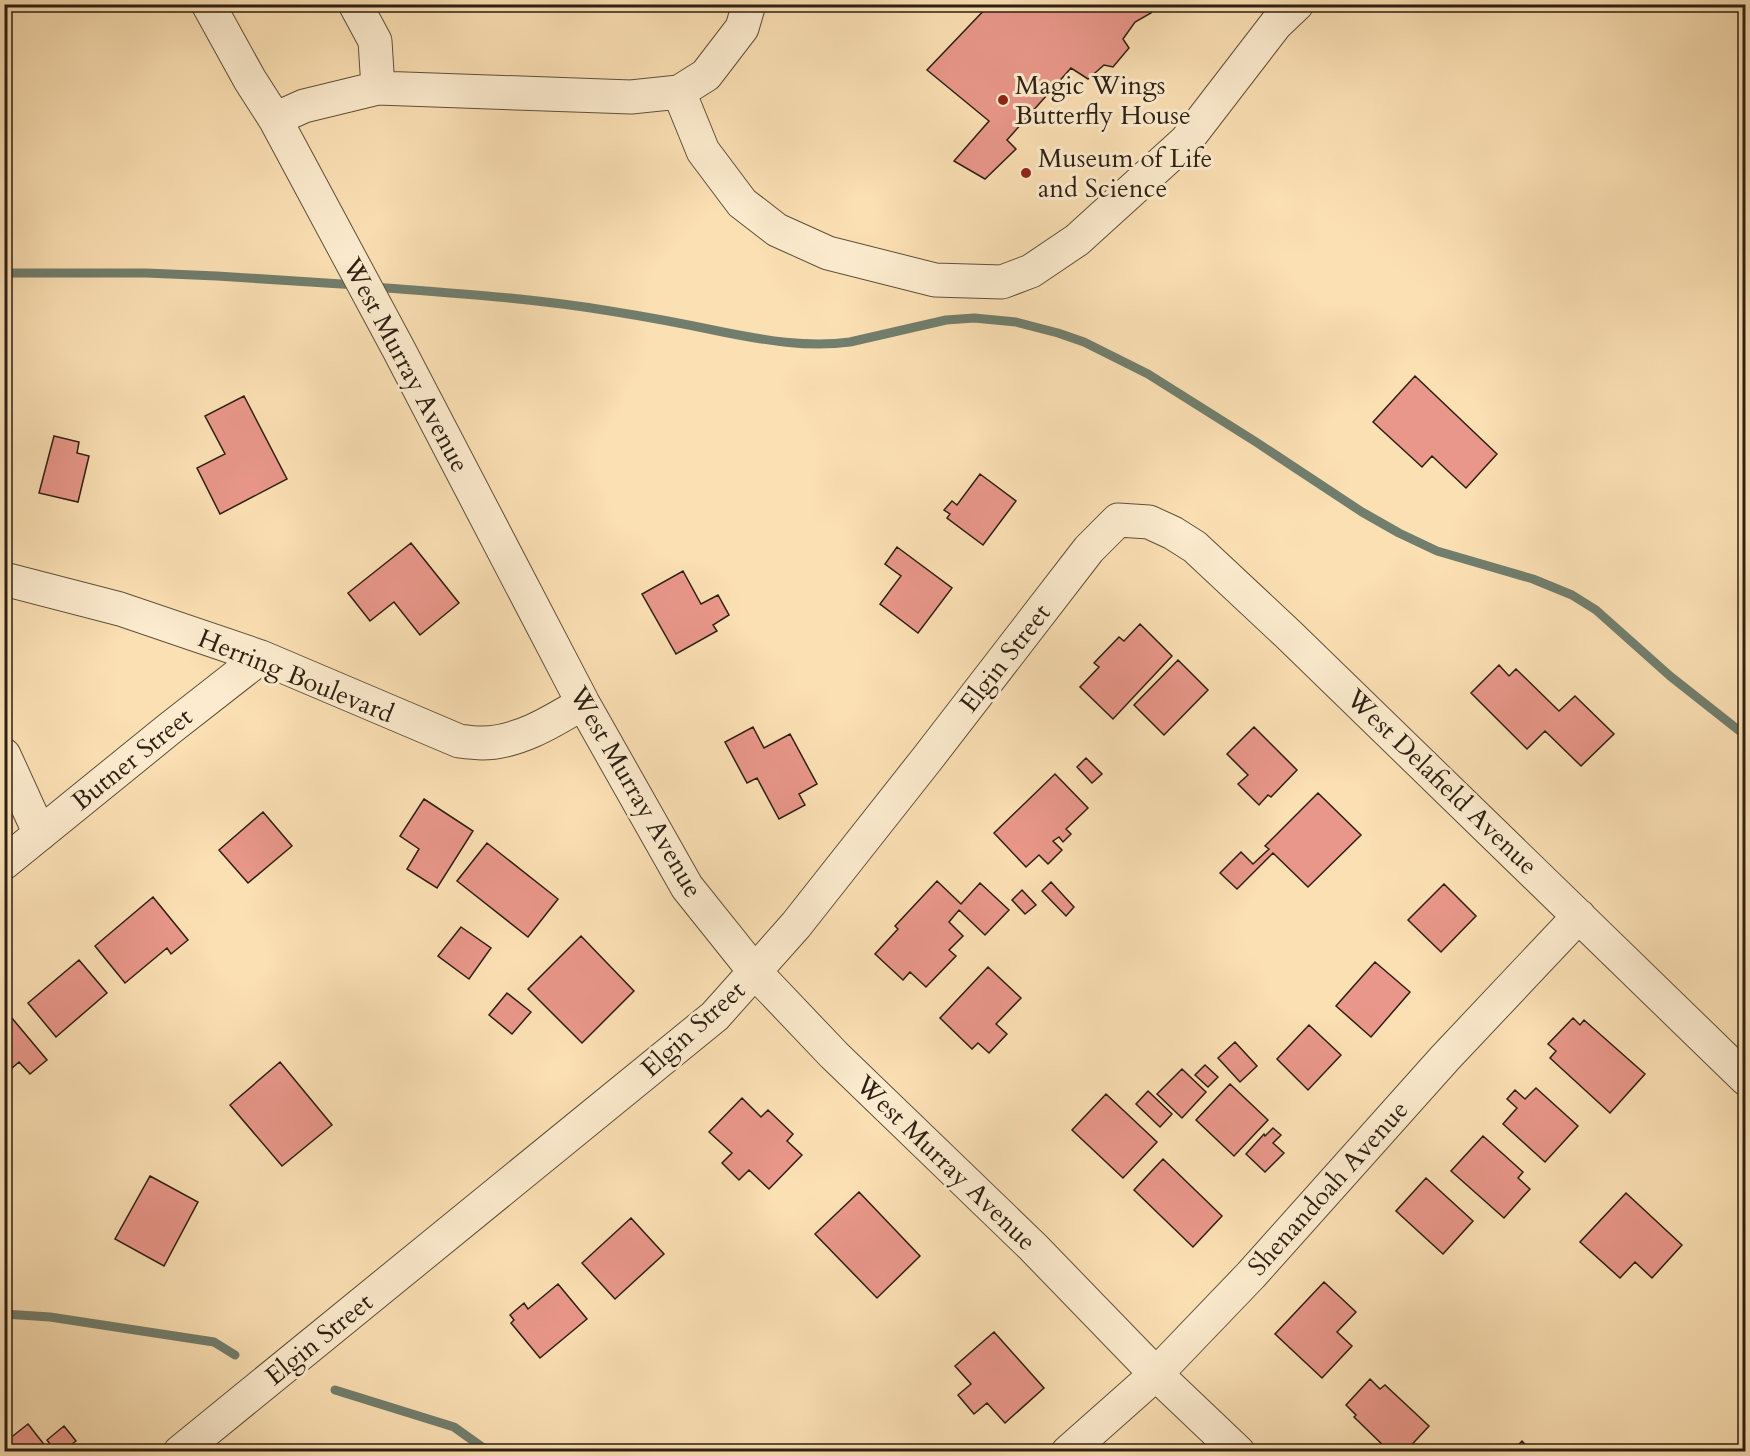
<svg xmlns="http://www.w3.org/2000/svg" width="1750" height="1456" font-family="Cardo,serif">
<rect width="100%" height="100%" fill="#fbe0b4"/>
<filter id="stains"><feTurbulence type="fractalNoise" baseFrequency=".00333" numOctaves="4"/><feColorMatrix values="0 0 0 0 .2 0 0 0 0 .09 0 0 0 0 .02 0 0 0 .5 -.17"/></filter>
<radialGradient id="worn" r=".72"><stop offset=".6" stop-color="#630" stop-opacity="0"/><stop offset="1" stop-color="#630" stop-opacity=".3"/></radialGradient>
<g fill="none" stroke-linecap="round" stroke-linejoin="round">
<!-- stream -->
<path stroke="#717e6d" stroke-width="9" d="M 4,273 L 146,273 L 217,276 L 357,285
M 374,287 C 452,293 532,298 610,311 C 648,317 685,324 723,332 C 763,340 808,348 850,342 L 946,320 L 974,318 L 1016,322 L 1058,333 L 1084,342 L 1148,374 L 1256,442 L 1362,512 L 1399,533 L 1437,551 L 1533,579 L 1572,595 L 1596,610 L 1670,676 L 1746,736
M 4,1314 L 50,1317 L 214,1342 L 235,1355
M 335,1390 L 454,1427 L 489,1452"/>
</g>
<!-- building -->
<path fill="#e9978a" stroke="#2c1f12" stroke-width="1.5" d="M 990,4 L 1157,4 L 1151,13 L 1135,22 L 1123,39 L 1129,48 L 1113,67 L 1104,65 L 1088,79 L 1071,68 L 1007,140 L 1016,149 L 985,179 L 954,161 L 989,121 L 927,70 Z
M 1415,376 L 1497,454 L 1466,488 L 1432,456 L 1422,467 L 1373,422 Z
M 244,396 L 287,479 L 220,514 L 197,468 L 225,454 L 205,416 Z
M 54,436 L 79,442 L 77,453 L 89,456 L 78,502 L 39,493 Z
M 980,474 L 1016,501 L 983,545 L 947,518 L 950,514 L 944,510 L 952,501 L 957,505 Z
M 411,543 L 459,603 L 420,635 L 394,602 L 370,621 L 348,593 Z
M 897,547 L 952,588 L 918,633 L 880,604 L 901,576 L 885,564 Z
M 683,571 L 701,604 L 718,595 L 729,615 L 713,625 L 717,631 L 676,654 L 642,594 Z
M 1140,624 L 1172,656 L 1113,719 L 1080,687 L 1099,667 L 1094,663 L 1119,637 L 1124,641 Z
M 1178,660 L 1208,690 L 1164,735 L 1134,705 Z
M 1499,665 L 1509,676 L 1516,669 L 1559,711 L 1575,696 L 1614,734 L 1581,766 L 1545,731 L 1527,749 L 1471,693 Z
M 753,727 L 764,748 L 790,734 L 817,784 L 799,794 L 805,805 L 779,819 L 757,778 L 747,783 L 725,742 Z
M 1254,727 L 1297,770 L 1271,797 L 1268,795 L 1259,805 L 1238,784 L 1248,775 L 1227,754 Z
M 1086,758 L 1102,774 L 1092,783 L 1077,767 Z
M 1055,774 L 1088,808 L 1066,829 L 1071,834 L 1063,842 L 1059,837 L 1053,841 L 1062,850 L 1048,864 L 1039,855 L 1026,867 L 994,833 Z
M 1318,793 L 1361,835 L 1308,887 L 1273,853 L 1237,889 L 1220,873 L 1241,852 L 1253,864 L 1269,849 L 1265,846 Z
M 424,799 L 473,831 L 437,888 L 407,869 L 419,849 L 400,836 Z
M 263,812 L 292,846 L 248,883 L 219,850 Z
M 487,843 L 558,899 L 528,937 L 457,881 Z
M 937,881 L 961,904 L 980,883 L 1009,910 L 985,935 L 959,910 L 949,922 L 963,936 L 949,950 L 956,956 L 926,987 L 910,972 L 903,980 L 875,954 L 898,929 L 895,926 Z
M 1051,882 L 1074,907 L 1066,916 L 1042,891 Z
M 1444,884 L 1476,916 L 1441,952 L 1408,920 Z
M 1022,890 L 1036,905 L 1025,914 L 1012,900 Z
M 153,897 L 188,940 L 171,954 L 167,948 L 125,983 L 95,946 Z
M 461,927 L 491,948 L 469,979 L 438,956 Z
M 581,936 L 634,991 L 582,1043 L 528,989 Z
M 79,960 L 107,993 L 56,1037 L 28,1003 Z
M 1375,962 L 1410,992 L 1371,1037 L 1336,1006 Z
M 988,967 L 1021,998 L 996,1024 L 1007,1034 L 989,1053 L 978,1043 L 972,1049 L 940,1018 Z
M 507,993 L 531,1012 L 512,1034 L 489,1015 Z
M 6,1011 L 47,1060 L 30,1074 L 19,1062 L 4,1075 L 4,1013 Z
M 1573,1018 L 1580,1025 L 1584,1020 L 1645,1074 L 1610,1113 L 1550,1058 L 1556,1051 L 1548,1044 Z
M 1309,1025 L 1341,1055 L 1308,1090 L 1277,1059 Z
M 1235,1042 L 1257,1066 L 1240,1082 L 1218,1058 Z
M 280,1062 L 332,1125 L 282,1166 L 230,1105 Z
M 1205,1065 L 1218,1077 L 1208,1087 L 1195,1075 Z
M 1182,1069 L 1206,1092 L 1182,1118 L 1157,1094 Z
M 1230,1084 L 1268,1120 L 1234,1156 L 1196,1120 Z
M 1536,1088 L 1578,1126 L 1545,1162 L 1503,1124 L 1517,1108 L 1507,1099 L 1515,1090 L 1525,1099 Z
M 1148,1091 L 1172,1114 L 1160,1127 L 1136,1104 Z
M 1106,1094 L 1157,1142 L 1123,1178 L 1072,1130 Z
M 742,1098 L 761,1117 L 768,1110 L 793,1134 L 787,1141 L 802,1155 L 769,1189 L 749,1170 L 739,1180 L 722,1163 L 732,1153 L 709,1132 Z
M 1273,1128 L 1281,1135 L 1273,1143 L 1284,1153 L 1265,1172 L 1246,1154 L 1264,1134 L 1265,1136 Z
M 1483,1136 L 1523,1172 L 1518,1178 L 1530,1189 L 1504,1218 L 1451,1171 Z
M 1163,1159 L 1222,1216 L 1193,1247 L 1134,1190 Z
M 150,1176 L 198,1202 L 164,1266 L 115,1239 Z
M 1426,1178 L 1473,1221 L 1443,1254 L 1396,1211 Z
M 859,1192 L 920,1256 L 877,1298 L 815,1234 Z
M 1626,1193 L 1682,1245 L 1652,1278 L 1635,1262 L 1620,1278 L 1580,1242 Z
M 631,1218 L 664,1254 L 615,1299 L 582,1263 Z
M 1324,1282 L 1356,1312 L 1337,1332 L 1352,1346 L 1322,1378 L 1275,1334 Z
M 558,1284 L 587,1319 L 540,1358 L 511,1323 L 514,1320 L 510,1315 L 524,1303 L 528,1309 Z
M 994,1332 L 1044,1388 L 1005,1423 L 987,1403 L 974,1414 L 958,1395 L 971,1384 L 955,1366 Z
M 1370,1379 L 1380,1389 L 1385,1385 L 1429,1426 L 1405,1452 L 1390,1452 L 1354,1417 L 1356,1415 L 1346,1405 Z
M 28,1424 L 50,1452 L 4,1452 L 4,1443 Z
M 64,1426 L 76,1441 L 62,1452 L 56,1452 L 47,1440 Z
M 1522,1441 L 1532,1452 L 1511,1452 Z"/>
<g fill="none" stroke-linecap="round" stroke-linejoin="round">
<defs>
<path id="minor" d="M 208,4 L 250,80 L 275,119 L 399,350 L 583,703 L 687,887 L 755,972 L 834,1055 L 1033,1247 L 1156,1374 L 1238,1452
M 355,4 L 375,41 L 378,88
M 679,92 L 703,151 L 742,203 L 777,230 L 828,253 L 935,280 L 1002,282 L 1031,271 L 1077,240 L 1186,141 L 1276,24 L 1297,4
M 275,119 L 304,106 L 378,88 L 631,97 L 679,92 L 706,75 L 742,28 L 749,4
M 4,579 L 120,609 L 261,657 L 459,741 C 467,742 475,743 482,743 C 518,743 553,721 583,703
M 4,755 L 40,834
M 4,863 L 169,729 L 261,657
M 180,1452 L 715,1016 L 796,925 L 927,759 L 1089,549 L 1118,520 L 1149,522 L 1173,533 L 1195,547 L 1289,635 L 1746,1079
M 1068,1452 L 1156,1374 L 1251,1275 L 1445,1058 L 1579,916"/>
</defs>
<!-- minor casing -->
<use href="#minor" stroke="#604f3a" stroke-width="35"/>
<!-- minor -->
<use href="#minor" stroke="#fcebce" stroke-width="33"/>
</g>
<!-- markers -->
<g fill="#8f2418" stroke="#fcebce" stroke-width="2">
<circle cx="1003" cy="100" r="6"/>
<circle cx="1026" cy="173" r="6"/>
</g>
<g text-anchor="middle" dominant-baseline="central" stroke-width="6" stroke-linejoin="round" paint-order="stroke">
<!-- poi labels -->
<g font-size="26" fill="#2c1f12" stroke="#fcebce" text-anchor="start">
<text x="1015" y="85">Magic Wings<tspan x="1015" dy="30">Butterfly House</tspan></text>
<text x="1038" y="158">Museum of Life<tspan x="1038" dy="30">and Science</tspan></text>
</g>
<!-- street labels -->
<g font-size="26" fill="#2c1f12" stroke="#fcebce">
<text transform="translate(406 365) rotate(62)">West Murray Avenue</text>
<text transform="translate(1005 658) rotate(-52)">Elgin Street</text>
<text transform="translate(296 676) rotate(22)">Herring Boulevard</text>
<text transform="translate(132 759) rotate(-39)">Butner Street</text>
<text transform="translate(1442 782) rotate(44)">West Delafield Avenue</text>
<text transform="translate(636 792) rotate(60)">West Murray Avenue</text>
<text transform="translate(693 1029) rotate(-42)">Elgin Street</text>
<text transform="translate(946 1163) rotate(44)">West Murray Avenue</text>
<text transform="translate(1328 1188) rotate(-48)">Shenandoah Avenue</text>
<text transform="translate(319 1339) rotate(-39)">Elgin Street</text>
</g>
</g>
<!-- margin -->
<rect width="1750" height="1456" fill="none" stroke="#fbe0b4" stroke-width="24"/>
<rect x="6" y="6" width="1738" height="1444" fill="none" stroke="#2c1f12" stroke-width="3"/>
<rect x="12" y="12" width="1726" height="1432" fill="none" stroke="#2c1f12" stroke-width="1.5"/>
<rect width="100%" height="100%" filter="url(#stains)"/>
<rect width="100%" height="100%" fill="url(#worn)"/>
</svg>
